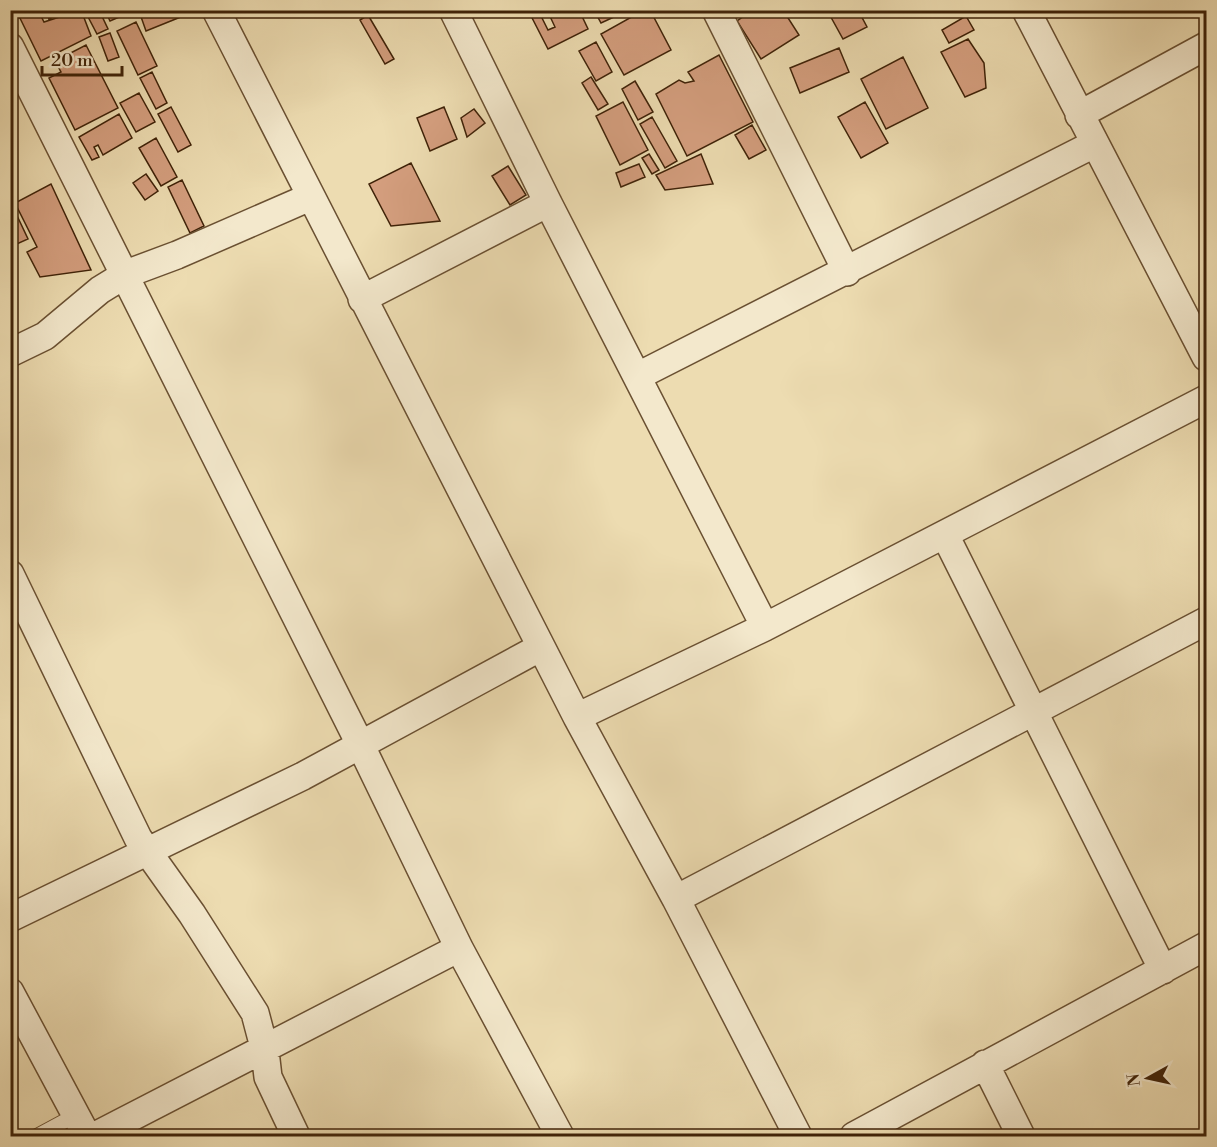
<svg xmlns="http://www.w3.org/2000/svg" width="1217" height="1147" font-family="'Libre Bodoni',serif">
<rect width="100%" height="100%" fill="#eddcb1"/>
<filter id="stains"><feTurbulence type="fractalNoise" baseFrequency=".00333" numOctaves="4"/><feColorMatrix values="0 0 0 0 .2 0 0 0 0 .09 0 0 0 0 .02 0 0 0 .5 -.17"/></filter>
<radialGradient id="worn" r=".72"><stop offset=".6" stop-color="#630" stop-opacity="0"/><stop offset="1" stop-color="#630" stop-opacity=".3"/></radialGradient>
<!-- building -->
<path fill="#d49e7e" stroke="#3f2208" stroke-width="1.5" d="M 16,10 L 38,10 L 44,22 L 81,10 L 91,36 L 41,61 Z
M 45,10 L 67,10 L 49,19 Z
M 90,10 L 99,10 L 108,29 L 97,34 L 86,13 Z
M 105,10 L 131,10 L 131,12 L 110,21 Z
M 149,10 L 186,10 L 188,14 L 146,31 L 140,14 Z
M 528,10 L 538,10 L 548,30 L 555,27 L 547,10 L 579,10 L 588,29 L 548,49 Z
M 594,10 L 629,10 L 601,23 Z
M 644,10 L 650,10 L 671,50 L 624,75 L 601,34 Z
M 753,10 L 783,10 L 799,35 L 761,59 L 737,21 Z
M 827,10 L 858,10 L 867,27 L 843,39 Z
M 368,15 L 394,59 L 385,64 L 360,20 Z
M 966,16 L 974,30 L 949,43 L 942,30 Z
M 136,22 L 157,66 L 138,75 L 117,31 Z
M 110,33 L 119,57 L 108,61 L 99,37 Z
M 968,39 L 984,63 L 986,88 L 965,97 L 941,52 Z
M 596,42 L 612,72 L 596,81 L 579,51 Z
M 86,45 L 118,108 L 75,130 L 49,78 L 61,72 L 55,61 Z
M 839,48 L 849,72 L 800,93 L 790,68 Z
M 719,55 L 753,122 L 687,156 L 656,94 L 679,80 L 685,83 L 694,81 L 688,72 Z
M 903,57 L 928,108 L 886,129 L 861,79 Z
M 152,72 L 167,103 L 156,109 L 140,78 Z
M 591,77 L 608,104 L 598,110 L 582,83 Z
M 635,81 L 653,112 L 638,120 L 622,89 Z
M 139,93 L 155,122 L 136,132 L 120,103 Z
M 623,102 L 648,150 L 620,165 L 596,116 Z
M 865,102 L 888,143 L 861,158 L 838,117 Z
M 171,107 L 191,145 L 178,152 L 158,114 Z
M 444,107 L 457,139 L 430,151 L 417,118 Z
M 474,109 L 485,123 L 467,137 L 461,118 Z
M 119,114 L 132,138 L 103,155 L 98,145 L 94,147 L 99,157 L 92,160 L 79,137 Z
M 652,117 L 677,161 L 665,168 L 640,124 Z
M 752,125 L 766,150 L 749,159 L 735,135 Z
M 156,138 L 177,177 L 161,186 L 139,148 Z
M 649,154 L 659,170 L 652,174 L 642,158 Z
M 701,154 L 713,184 L 665,190 L 656,175 Z
M 411,163 L 440,221 L 391,226 L 369,184 Z
M 639,164 L 645,177 L 621,187 L 616,173 Z
M 508,166 L 526,195 L 510,205 L 492,176 Z
M 146,174 L 158,191 L 145,200 L 133,183 Z
M 182,180 L 204,226 L 190,233 L 168,187 Z
M 51,184 L 91,270 L 40,277 L 27,252 L 37,247 L 15,203 Z
M 11,203 L 28,239 L 10,247 L 10,204 Z"/>
<g fill="none" stroke-linecap="round" stroke-linejoin="round">
<defs>
<path id="lane" d="M 37,1136 L 76,1115"/>
<path id="street" d="M 216,10 L 577,717 L 676,899 L 798,1136
M 453,10 L 548,203 L 765,627
M 716,10 L 847,272
M 1026,10 L 1206,357
M 10,47 L 361,746 L 459,948 L 560,1136
M 1079,115 L 1206,46
M 362,299 L 548,203
M 10,353 L 45,336 L 100,290 L 126,274 L 177,255 L 310,197
M 638,376 L 1094,144
M 945,535 L 1163,970
M 10,574 L 138,838 L 192,914 L 255,1013 L 265,1051 L 268,1077 L 296,1136
M 577,717 L 765,627 L 1206,399
M 676,899 L 1206,621
M 10,918 L 303,776 L 541,647
M 10,992 L 87,1136
M 985,1064 L 1021,1136
M 95,1136 L 459,948
M 854,1136 L 1206,946"/>
</defs>
<!-- lane casing -->
<use href="#lane" stroke="#6a5032" stroke-width="16"/>
<!-- street casing -->
<use href="#street" stroke="#6a5032" stroke-width="30"/>
<!-- lane -->
<use href="#lane" stroke="#f3e8cc" stroke-width="14"/>
<!-- street -->
<use href="#street" stroke="#f3e8cc" stroke-width="27"/>
</g>
<!-- margin -->
<rect width="1217" height="1147" fill="none" stroke="#eddcb1" stroke-width="36"/>
<rect x="12" y="12" width="1193" height="1123" fill="none" stroke="#3f2208" stroke-width="3"/>
<rect x="18" y="18" width="1181" height="1111" fill="none" stroke="#3f2208" stroke-width="1.5"/>
<!-- north arrow -->
<g transform="translate(1148 1078) rotate(262)" stroke="#f3e8cc" stroke-width="4.5" paint-order="stroke">
<path d="M0-4.5L10 22L0 15L-10 22Z" fill="#3f2208"/>
<text y="-9" font-size="16" font-weight="bold" text-anchor="middle" fill="#3f2208">N</text>
</g>
<!-- scale -->
<path d="M42 66v9h80v-9" fill="none" stroke="#3f2208" stroke-width="3"/>
<text x="51" y="66" font-size="18" fill="#3f2208" stroke="#f3e8cc" stroke-width="4.5" paint-order="stroke">20 m</text>
<rect width="100%" height="100%" filter="url(#stains)"/>
<rect width="100%" height="100%" fill="url(#worn)"/>
</svg>
